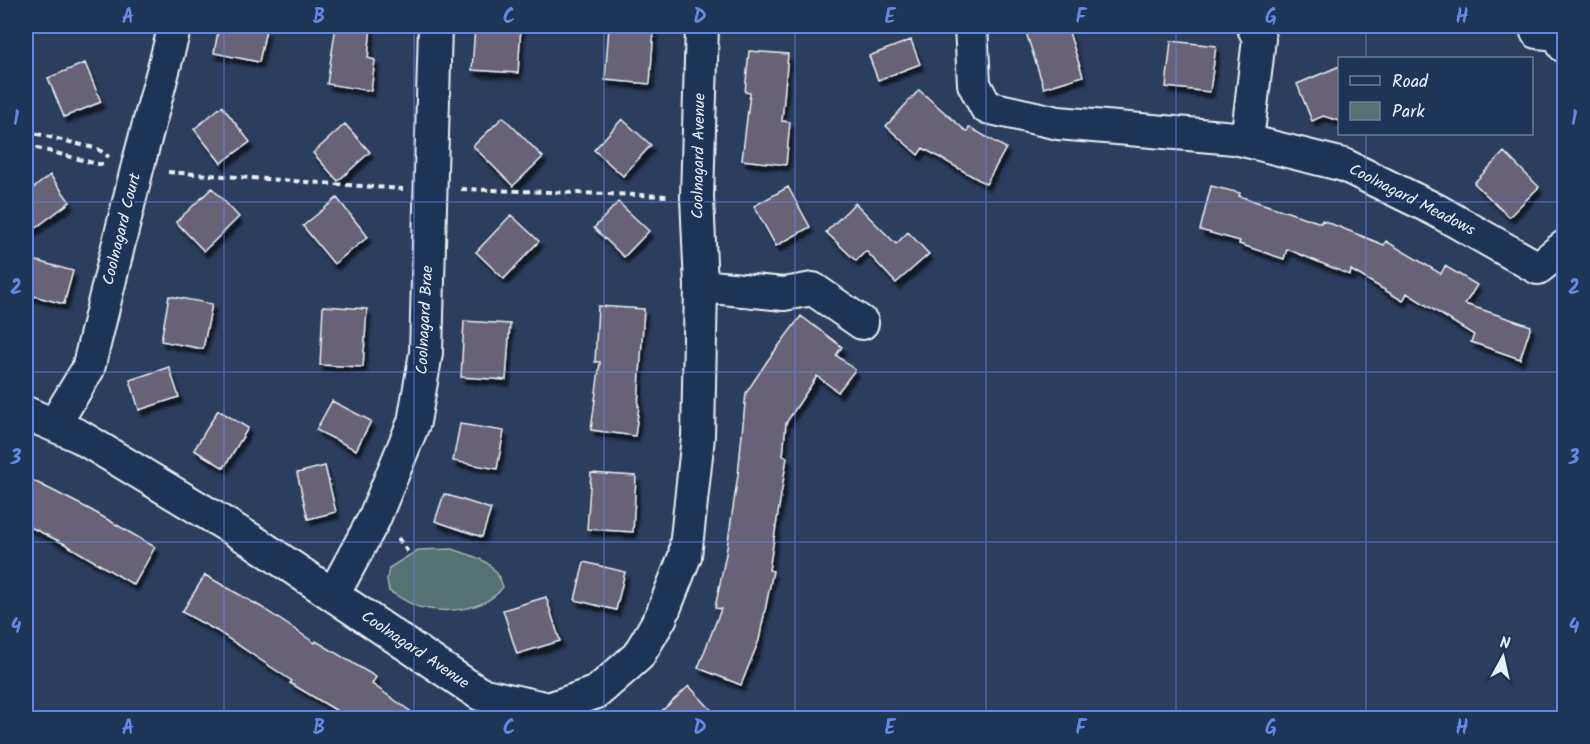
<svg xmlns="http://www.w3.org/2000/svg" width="1590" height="744" font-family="Kalam,sans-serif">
<defs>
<filter id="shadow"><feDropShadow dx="3.5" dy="6" stdDeviation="1.5" flood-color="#0009"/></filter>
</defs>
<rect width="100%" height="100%" fill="#2c3e5d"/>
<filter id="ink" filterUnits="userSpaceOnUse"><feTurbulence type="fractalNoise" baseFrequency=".0167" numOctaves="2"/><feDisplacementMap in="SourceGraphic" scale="12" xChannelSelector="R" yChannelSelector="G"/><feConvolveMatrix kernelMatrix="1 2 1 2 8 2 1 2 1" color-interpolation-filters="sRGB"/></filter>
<g filter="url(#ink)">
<!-- green -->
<path fill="#537271" stroke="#9eb2b4" stroke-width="1.5" d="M 452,549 C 476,557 495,560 503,587 C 485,611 446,614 419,607 C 409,604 398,596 389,591 L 387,580 L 389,568 L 418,550 Z"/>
<!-- building -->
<path fill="#686276" stroke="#e8f1f8" stroke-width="1.5" filter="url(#shadow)" d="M 219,26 L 243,26 L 266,30 L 259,62 L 214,53 Z
M 336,26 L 371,26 L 368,58 L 375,60 L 371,91 L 327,84 Z
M 475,26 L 521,26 L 518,73 L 472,70 Z
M 609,26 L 654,27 L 650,84 L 605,80 Z
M 1024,26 L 1067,26 L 1083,76 L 1044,88 Z
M 911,40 L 920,64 L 878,80 L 869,56 Z
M 1171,41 L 1216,46 L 1210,92 L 1166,87 Z
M 749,51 L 788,54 L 782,121 L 790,122 L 786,165 L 742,160 L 750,93 L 745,92 Z
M 85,63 L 101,102 L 64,117 L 48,78 Z
M 1340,66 L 1340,121 L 1323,116 L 1312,121 L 1297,84 Z
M 919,90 L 967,132 L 969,127 L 1006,148 L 986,184 L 923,148 L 918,155 L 886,126 Z
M 222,106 L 250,142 L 221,163 L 194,129 Z
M 503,117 L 543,157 L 513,186 L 473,146 Z
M 622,119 L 651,145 L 623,176 L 594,150 Z
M 345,124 L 370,152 L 338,181 L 313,153 Z
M 1504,152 L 1539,187 L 1509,217 L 1474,183 Z
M 50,175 L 70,202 L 26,235 L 26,194 Z
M 1211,186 L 1240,193 L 1239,196 L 1321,223 L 1322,220 L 1384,245 L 1386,241 L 1441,274 L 1445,266 L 1477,285 L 1465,304 L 1531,326 L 1520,359 L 1471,342 L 1474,335 L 1407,293 L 1403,301 L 1351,270 L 1350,275 L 1287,249 L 1284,259 L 1239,244 L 1240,241 L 1200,230 Z
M 788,187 L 810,227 L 776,246 L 754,206 Z
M 212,188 L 239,217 L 204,251 L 176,222 Z
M 337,198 L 368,237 L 334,264 L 303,226 Z
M 618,202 L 649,231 L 624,257 L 594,228 Z
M 855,203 L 896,244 L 908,232 L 929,254 L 896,283 L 866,251 L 856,261 L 826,232 Z
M 511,215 L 539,241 L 504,279 L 476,252 Z
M 26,258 L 73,271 L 64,304 L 26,294 Z
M 169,296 L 212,304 L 203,349 L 161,341 Z
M 323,306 L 367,309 L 363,367 L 320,365 Z
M 598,306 L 644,309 L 638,406 L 639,406 L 635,436 L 591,430 L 600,362 L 595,362 Z
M 801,316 L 842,347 L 836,355 L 855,370 L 838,392 L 817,376 L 786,423 L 783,456 L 787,457 L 769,570 L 773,571 L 759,640 L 741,685 L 698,668 L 721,609 L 715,608 L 726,554 L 738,475 L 746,393 L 768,360 Z
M 464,321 L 510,324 L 506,380 L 461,377 Z
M 169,367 L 179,397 L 139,410 L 130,380 Z
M 332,401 L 371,421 L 356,450 L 316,430 Z
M 218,410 L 248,428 L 224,468 L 194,450 Z
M 460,424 L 504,431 L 497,469 L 453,461 Z
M 325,466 L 336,512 L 308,519 L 297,473 Z
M 591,473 L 636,476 L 633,532 L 587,529 Z
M 26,477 L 91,510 L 155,547 L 134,585 L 65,544 L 26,525 Z
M 444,494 L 491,509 L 482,537 L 435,521 Z
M 584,562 L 625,572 L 616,610 L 575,600 Z
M 205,575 L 261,607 L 315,643 L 316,641 L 376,677 L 372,684 L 420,718 L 349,718 L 290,683 L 292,681 L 217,631 L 182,612 Z
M 546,597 L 560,641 L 517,654 L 503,610 Z
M 689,686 L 719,718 L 654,718 Z"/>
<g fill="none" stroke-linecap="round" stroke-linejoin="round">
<defs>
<path id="street" d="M 971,26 L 974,84 L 986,107 L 1058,123 L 1235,138 L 1344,165 L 1436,210 L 1538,268 L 1564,247
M 1537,32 L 1559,34 L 1564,46
M 1247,141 L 1259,39 L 1253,26
M 701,286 L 784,294 L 813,289 L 862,323
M 26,413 L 79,436 L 253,541 L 480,694 L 549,709 L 597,692 L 638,656 L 661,617 L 685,556 L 698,437 L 701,286 L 697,197 L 702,26
M 54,425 L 88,369 L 137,169 L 175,26
M 333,595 L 374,519 L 414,422 L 426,353 L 435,26"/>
</defs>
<!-- street casing -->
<use href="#street" stroke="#e8f1f8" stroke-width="36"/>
<!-- path -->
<path stroke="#e8f1f8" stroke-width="4" stroke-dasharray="6 4.5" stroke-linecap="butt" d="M 26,131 L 98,149 L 109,157
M 26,136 L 26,137
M 26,145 L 97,164 L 107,164
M 168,172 L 403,189
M 461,189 L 667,196
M 398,538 L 410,555"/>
<!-- street -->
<use href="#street" stroke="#1d3557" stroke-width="32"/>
</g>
</g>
<!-- grid -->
<path fill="none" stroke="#6487e3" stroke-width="1.5" stroke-opacity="0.55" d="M 224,26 L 224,718M 414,26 L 414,718M 604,26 L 604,718M 795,26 L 795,718M 986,26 L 986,718M 1176,26 L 1176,718M 1366,26 L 1366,58M 1366,134 L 1366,718M 26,202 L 1564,202M 26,372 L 1564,372M 26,542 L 1564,542"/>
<g text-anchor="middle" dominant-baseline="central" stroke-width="4.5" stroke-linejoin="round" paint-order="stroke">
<!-- street labels -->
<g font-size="16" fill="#e8f1f8" stroke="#1d3557">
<text transform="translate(699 156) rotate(-89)">Coolnagard Avenue</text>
<text transform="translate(1412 200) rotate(27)">Coolnagard Meadows</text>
<text transform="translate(122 229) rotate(-76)">Coolnagard Court</text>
<text transform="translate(425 320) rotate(-87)">Coolnagard Brae</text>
<text transform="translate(415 650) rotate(34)">Coolnagard Avenue</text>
</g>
</g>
<!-- margin -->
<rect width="1590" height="744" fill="none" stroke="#1d3557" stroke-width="66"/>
<!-- legend -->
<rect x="1338" y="57" width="195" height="78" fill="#1d3557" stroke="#6e8097" stroke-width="1.5"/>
<rect x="1350" y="76" width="30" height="9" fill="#1d3557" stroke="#6e8097" stroke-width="1.5"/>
<text x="1392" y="87" font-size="18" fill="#e8f1f8">Road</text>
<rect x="1350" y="102" width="30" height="18" fill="#537271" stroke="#6e8097" stroke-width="1.5"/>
<text x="1392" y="117" font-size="18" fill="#e8f1f8">Park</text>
<!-- north arrow -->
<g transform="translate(1503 657) rotate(8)" stroke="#1d3557" stroke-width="4.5" paint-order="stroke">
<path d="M0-4.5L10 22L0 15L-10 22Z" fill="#e8f1f8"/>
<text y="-9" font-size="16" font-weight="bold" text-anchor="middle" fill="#e8f1f8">N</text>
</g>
<rect x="33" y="33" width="1524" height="678" fill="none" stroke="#6487e3" stroke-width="2"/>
<g font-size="20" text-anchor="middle" font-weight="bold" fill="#6487e3">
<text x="128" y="23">A</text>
<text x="319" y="23">B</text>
<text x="509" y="23">C</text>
<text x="700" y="23">D</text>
<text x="890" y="23">E</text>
<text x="1081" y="23">F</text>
<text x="1271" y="23">G</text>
<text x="1462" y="23">H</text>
<text x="16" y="125">1</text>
<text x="1574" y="125">1</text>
<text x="16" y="294">2</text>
<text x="1574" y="294">2</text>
<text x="16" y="464">3</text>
<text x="1574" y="464">3</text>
<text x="16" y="633">4</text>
<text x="1574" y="633">4</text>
<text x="128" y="734">A</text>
<text x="319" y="734">B</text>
<text x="509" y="734">C</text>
<text x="700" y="734">D</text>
<text x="890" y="734">E</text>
<text x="1081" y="734">F</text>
<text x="1271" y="734">G</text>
<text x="1462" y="734">H</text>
</g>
</svg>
